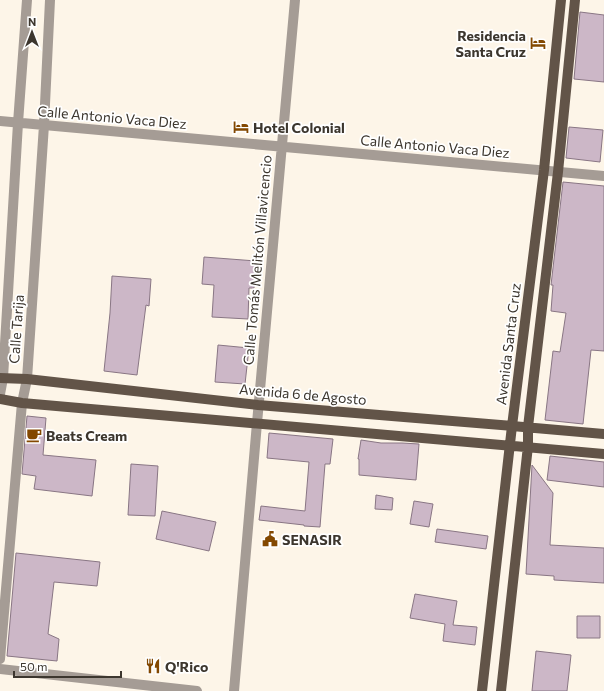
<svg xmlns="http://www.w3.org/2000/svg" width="604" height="691" font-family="Commissioner,sans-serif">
<rect width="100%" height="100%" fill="#fdf5e8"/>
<!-- building -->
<path fill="#ccb7c7" stroke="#897684" d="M 580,12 L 604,15 L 604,82 L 574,79 Z
M 569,127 L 603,130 L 600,162 L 566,158 Z
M 563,182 L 604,186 L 604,351 L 591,350 L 583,424 L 545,420 L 553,351 L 560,352 L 566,313 L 551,311 L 553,285 L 551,285 Z
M 204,257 L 256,261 L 254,288 L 249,288 L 248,319 L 212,317 L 214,285 L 202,284 Z
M 112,276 L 151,279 L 149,306 L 146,305 L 137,375 L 104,371 L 110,313 Z
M 218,345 L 249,348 L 245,384 L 215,382 Z
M 27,416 L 46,418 L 43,455 L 96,460 L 92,496 L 34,489 L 36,476 L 22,474 Z
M 269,433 L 333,439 L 330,464 L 325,464 L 320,527 L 304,526 L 304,525 L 259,520 L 261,506 L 305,511 L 309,462 L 267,458 Z
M 361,440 L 381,443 L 402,443 L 419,444 L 416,480 L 359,475 L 359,459 L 358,459 Z
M 550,456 L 604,462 L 604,487 L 547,480 Z
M 131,464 L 158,466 L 155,516 L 128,515 Z
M 532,465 L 553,493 L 550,545 L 604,548 L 604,583 L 554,580 L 554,576 L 526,574 Z
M 376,495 L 393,498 L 392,510 L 375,509 Z
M 414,501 L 433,504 L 429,527 L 410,524 Z
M 162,511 L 216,522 L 209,551 L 156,539 Z
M 437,529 L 488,536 L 486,549 L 435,542 Z
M 16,553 L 100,562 L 97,586 L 54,582 L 48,634 L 59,639 L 57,661 L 7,656 Z
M 415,594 L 457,601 L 453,625 L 477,627 L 475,645 L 443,641 L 445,624 L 410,618 Z
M 577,616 L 600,616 L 600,638 L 577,638 Z
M 536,651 L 571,655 L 567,691 L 532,691 Z"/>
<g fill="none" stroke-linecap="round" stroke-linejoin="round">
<!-- minor -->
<path stroke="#a59c95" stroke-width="10" d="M 0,121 L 44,125 L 604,176
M 0,394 L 3,378 L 18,123 L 27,0
M 0,659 L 22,403 L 27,379 L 44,125 L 50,0
M 0,669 L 197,691
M 234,691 L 257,423 L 295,0"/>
<!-- major -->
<path stroke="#625448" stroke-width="10" d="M 0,378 L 27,379 L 258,405 L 512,426 L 604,434
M 0,399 L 22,403 L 604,454
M 482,691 L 512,426 L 544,170 L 561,0
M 501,691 L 528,446 L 528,427 L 558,172 L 575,0"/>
</g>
<!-- icons -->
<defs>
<symbol id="hotel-bare" viewBox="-9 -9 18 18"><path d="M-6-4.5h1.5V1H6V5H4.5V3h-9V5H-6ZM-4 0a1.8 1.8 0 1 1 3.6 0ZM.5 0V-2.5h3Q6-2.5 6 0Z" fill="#834800" stroke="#fff" stroke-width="2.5" paint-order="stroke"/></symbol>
<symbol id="cafe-bare" viewBox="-9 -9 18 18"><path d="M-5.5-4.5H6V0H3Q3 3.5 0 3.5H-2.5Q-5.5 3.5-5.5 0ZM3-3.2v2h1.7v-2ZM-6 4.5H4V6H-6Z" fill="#834800" stroke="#fff" stroke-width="2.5" paint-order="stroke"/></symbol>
<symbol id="civic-bare" viewBox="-9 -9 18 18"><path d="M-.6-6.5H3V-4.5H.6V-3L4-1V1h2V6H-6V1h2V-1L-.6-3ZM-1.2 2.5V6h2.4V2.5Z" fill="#834800" stroke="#fff" stroke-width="2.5" paint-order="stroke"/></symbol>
<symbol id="restaurant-bare" viewBox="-9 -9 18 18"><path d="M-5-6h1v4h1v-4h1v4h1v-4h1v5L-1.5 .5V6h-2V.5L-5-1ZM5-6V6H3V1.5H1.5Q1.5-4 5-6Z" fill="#834800" stroke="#fff" stroke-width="2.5" paint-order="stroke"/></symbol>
</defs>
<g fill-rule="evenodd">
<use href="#hotel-bare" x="527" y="32" width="22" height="22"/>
<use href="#hotel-bare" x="230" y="116" width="22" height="22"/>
<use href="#cafe-bare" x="23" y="424" width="22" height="22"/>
<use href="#civic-bare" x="259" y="528" width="22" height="22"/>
<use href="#restaurant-bare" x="142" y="655" width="22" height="22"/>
</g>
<g text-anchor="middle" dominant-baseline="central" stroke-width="3.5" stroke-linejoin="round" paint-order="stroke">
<!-- poi labels -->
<g font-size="14" font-weight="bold" fill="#3c362e" stroke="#fff" text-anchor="start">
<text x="526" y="35" text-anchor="end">Residencia<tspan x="526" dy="16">Santa Cruz</tspan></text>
<text x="253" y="127">Hotel Colonial</text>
<text x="46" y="435">Beats Cream</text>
<text x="282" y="539">SENASIR</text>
<text x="165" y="666">Q'Rico</text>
</g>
<!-- street labels -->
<g font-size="14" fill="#3c362e" stroke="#fff">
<text transform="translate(112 117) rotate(5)">Calle Antonio Vaca Diez</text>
<text transform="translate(435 146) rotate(5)">Calle Antonio Vaca Diez</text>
<text transform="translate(257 260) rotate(-85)">Calle Tomás Melitón Villavicencio</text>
<text transform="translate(16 329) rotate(-86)">Calle Tarija</text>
<text transform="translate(508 344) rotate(-83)">Avenida Santa Cruz</text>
<text transform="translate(303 394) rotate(5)">Avenida 6 de Agosto</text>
</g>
</g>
<!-- north arrow -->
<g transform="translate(32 32)" stroke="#ffffff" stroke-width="3" paint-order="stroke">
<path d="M0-3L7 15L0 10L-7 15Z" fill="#3c362e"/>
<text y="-6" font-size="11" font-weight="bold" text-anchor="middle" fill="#3c362e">N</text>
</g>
<!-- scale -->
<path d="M14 671v6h107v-6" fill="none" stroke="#3c362e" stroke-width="2"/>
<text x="20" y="671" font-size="12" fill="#3c362e" stroke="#ffffff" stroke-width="3" paint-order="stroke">50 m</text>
</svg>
